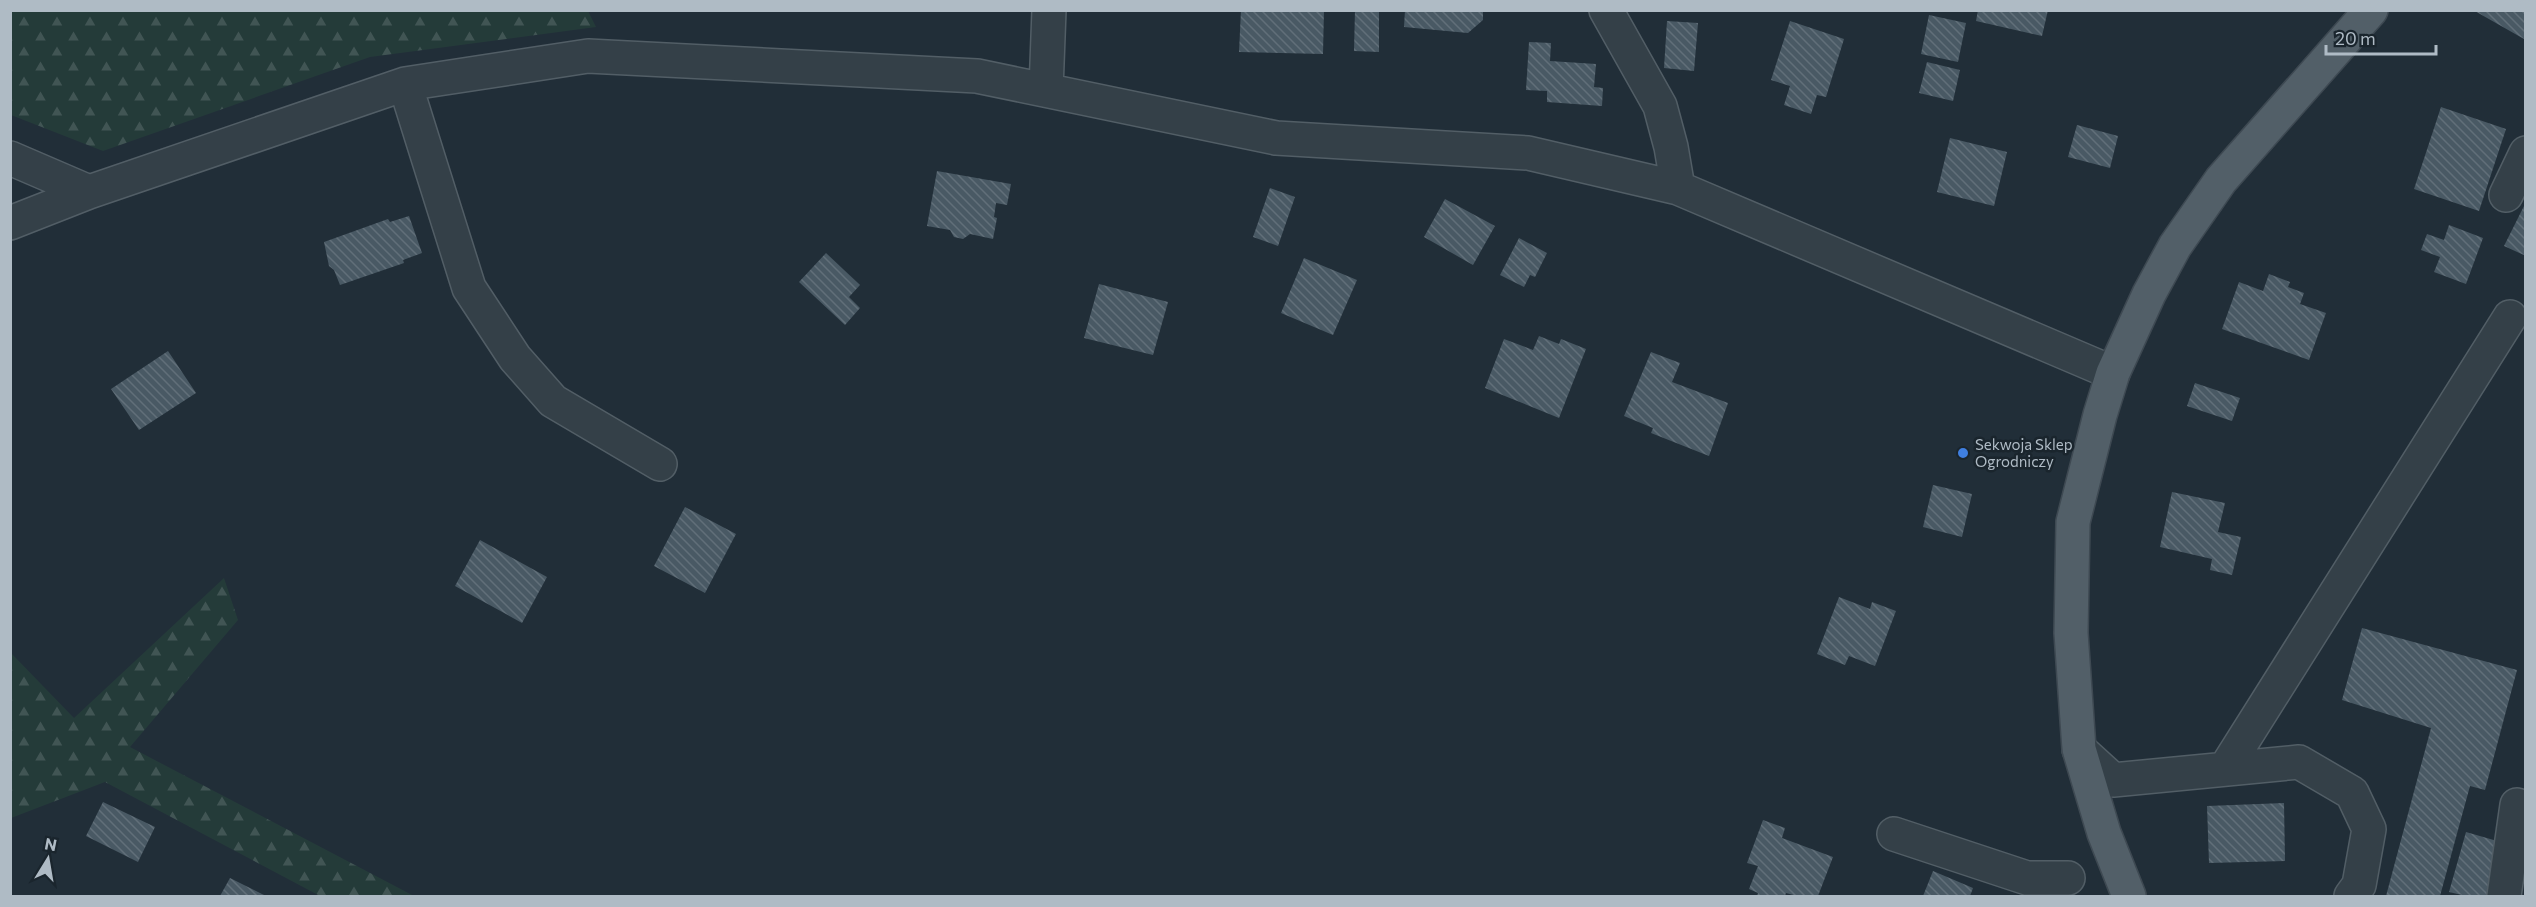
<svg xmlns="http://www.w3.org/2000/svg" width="2536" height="907" font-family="Commissioner,sans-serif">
<defs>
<pattern id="forest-firs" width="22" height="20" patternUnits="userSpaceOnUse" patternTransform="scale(1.5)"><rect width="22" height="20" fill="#243b39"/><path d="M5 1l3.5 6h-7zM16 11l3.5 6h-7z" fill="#415554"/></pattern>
<pattern id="building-back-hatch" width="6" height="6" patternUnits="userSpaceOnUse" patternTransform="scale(1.5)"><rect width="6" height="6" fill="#495964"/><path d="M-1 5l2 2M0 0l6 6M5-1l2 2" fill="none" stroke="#616f79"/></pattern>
</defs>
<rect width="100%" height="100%" fill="#212e38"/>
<!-- forest -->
<path fill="url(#forest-firs)" d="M 588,11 L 596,27 L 370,57 L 103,151 L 11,115 L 11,11 Z
M 224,578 L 238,620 L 130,747 L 414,896 L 320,896 L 105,782 L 11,818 L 11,653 L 74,718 Z"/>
<!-- building -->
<path fill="url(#building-back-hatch)" d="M 1241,10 L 1324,10 L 1323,54 L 1239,52 Z
M 1355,10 L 1379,10 L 1379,52 L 1354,51 Z
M 1405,10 L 1483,10 L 1483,20 L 1468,33 L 1404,27 Z
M 1978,10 L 2048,10 L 2042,36 L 1976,21 Z
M 2473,10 L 2526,10 L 2526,36 L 2524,39 Z
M 1929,15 L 1966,23 L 1958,62 L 1921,54 Z
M 1667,21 L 1698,23 L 1694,71 L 1664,68 Z
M 1790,21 L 1844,39 L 1826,97 L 1817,95 L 1811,114 L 1784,105 L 1790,86 L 1771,80 Z
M 1529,42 L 1551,43 L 1550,61 L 1596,64 L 1594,87 L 1603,88 L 1602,106 L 1547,102 L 1547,91 L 1526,90 Z
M 1927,62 L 1960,70 L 1953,101 L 1919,93 Z
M 2441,107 L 2506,129 L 2479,211 L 2414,189 Z
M 2077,125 L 2118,136 L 2110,168 L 2068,157 Z
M 1950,138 L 2007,152 L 1994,206 L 1937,192 Z
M 937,171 L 1011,184 L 1007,205 L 996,203 L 994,217 L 997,218 L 993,239 L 970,234 L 963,239 L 954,237 L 950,230 L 927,226 Z
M 1270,188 L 1295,197 L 1278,246 L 1253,237 Z
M 1445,199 L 1495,226 L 1473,265 L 1424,237 Z
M 2526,202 L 2526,256 L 2504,246 Z
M 409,216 L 422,253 L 403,260 L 404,263 L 340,285 L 334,270 L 329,266 L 324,242 L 388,219 L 390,222 Z
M 2449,225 L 2483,238 L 2466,284 L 2434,272 L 2440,257 L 2421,250 L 2427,234 L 2444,240 Z
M 1519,238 L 1547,253 L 1535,277 L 1530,275 L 1524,287 L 1500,275 Z
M 826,253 L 860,285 L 849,297 L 860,308 L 845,325 L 799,282 Z
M 1304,258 L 1357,280 L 1333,335 L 1281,313 Z
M 2269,274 L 2290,282 L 2288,287 L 2304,293 L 2300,304 L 2326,313 L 2309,360 L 2222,329 L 2239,282 L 2263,291 Z
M 1099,284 L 1168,302 L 1153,355 L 1084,338 Z
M 1539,336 L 1559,344 L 1561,339 L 1586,349 L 1559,418 L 1485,388 L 1504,339 L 1533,350 Z
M 168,351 L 196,393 L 139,430 L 111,389 Z
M 1651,352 L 1680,363 L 1672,382 L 1728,403 L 1709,456 L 1651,433 L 1653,428 L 1624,416 Z
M 2195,383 L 2240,398 L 2232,421 L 2187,406 Z
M 1933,485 L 1972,494 L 1962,537 L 1923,527 Z
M 2172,492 L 2225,503 L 2218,532 L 2241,537 L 2232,575 L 2210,570 L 2212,559 L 2160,547 Z
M 685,507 L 736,534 L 705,593 L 654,566 Z
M 480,540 L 547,577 L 522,623 L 455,586 Z
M 1839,597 L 1870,609 L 1872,602 L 1896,611 L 1875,666 L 1849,656 L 1845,665 L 1817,654 Z
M 2362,628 L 2517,670 L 2485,790 L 2470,786 L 2440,896 L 2386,896 L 2431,728 L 2342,700 Z
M 103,802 L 155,827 L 138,862 L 86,836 Z
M 2284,803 L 2285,861 L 2209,863 L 2207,806 Z
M 1763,820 L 1785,828 L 1782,838 L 1833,857 L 1818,896 L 1797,896 L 1786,893 L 1785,896 L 1757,896 L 1758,893 L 1749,889 L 1758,866 L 1747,863 Z
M 2466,832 L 2504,843 L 2489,896 L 2466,896 L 2449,892 Z
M 1933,871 L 1973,888 L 1970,896 L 1923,896 Z
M 230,878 L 266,896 L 220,896 Z"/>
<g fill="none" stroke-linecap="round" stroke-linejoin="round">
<defs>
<path id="minor" d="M 1606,10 L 1660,106 L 1671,147 L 1678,188
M 405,84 L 469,288 L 515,358 L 553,401 L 660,464
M 1046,90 L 1049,10
M 10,158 L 89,192
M 2506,195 L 2526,153
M 10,223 L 89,192 L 405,84 L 588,56 L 977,76 L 1276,138 L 1528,153 L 1678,188 L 2113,373
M 2079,749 L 2113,780 L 2299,762 L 2352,793 L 2369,829 L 2359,885 L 2351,896
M 2225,769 L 2510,317
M 1894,834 L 2027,878 L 2068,878
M 2504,896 L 2517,805"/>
<path id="major" d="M 2129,896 L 2104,833 L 2079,749 L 2071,633 L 2073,522 L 2100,415 L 2113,373 L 2149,294 L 2175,246 L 2221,180 L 2371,10"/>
</defs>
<!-- minor casing -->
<use href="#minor" stroke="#525e66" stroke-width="36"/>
<!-- major casing -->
<use href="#major" stroke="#3e4952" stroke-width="36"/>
<!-- minor -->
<use href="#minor" stroke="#344048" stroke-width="33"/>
<!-- major -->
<use href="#major" stroke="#525f68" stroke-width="33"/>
</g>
<!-- markers -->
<circle fill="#3f7fe0" stroke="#1a252d" stroke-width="2" cx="1963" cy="453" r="6"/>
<g text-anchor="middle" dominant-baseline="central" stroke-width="5" stroke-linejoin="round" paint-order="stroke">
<!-- poi labels -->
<g font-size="15" fill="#afbbc5" stroke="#1a252d" text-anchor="start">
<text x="1975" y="444">Sekwoja Sklep<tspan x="1975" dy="17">Ogrodniczy</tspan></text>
</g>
</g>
<!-- border -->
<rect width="2536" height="907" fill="none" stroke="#afbbc5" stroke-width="24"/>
<!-- north arrow -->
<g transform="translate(48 859) rotate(11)" stroke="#1a252d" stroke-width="4.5" paint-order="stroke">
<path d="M0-4.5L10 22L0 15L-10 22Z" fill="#afbbc5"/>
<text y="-9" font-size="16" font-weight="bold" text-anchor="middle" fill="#afbbc5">N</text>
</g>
<!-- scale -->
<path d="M2326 45v9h110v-9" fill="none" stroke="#afbbc5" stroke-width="3"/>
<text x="2335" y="45" font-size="18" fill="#afbbc5" stroke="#1a252d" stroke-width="4.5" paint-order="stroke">20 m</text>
</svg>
